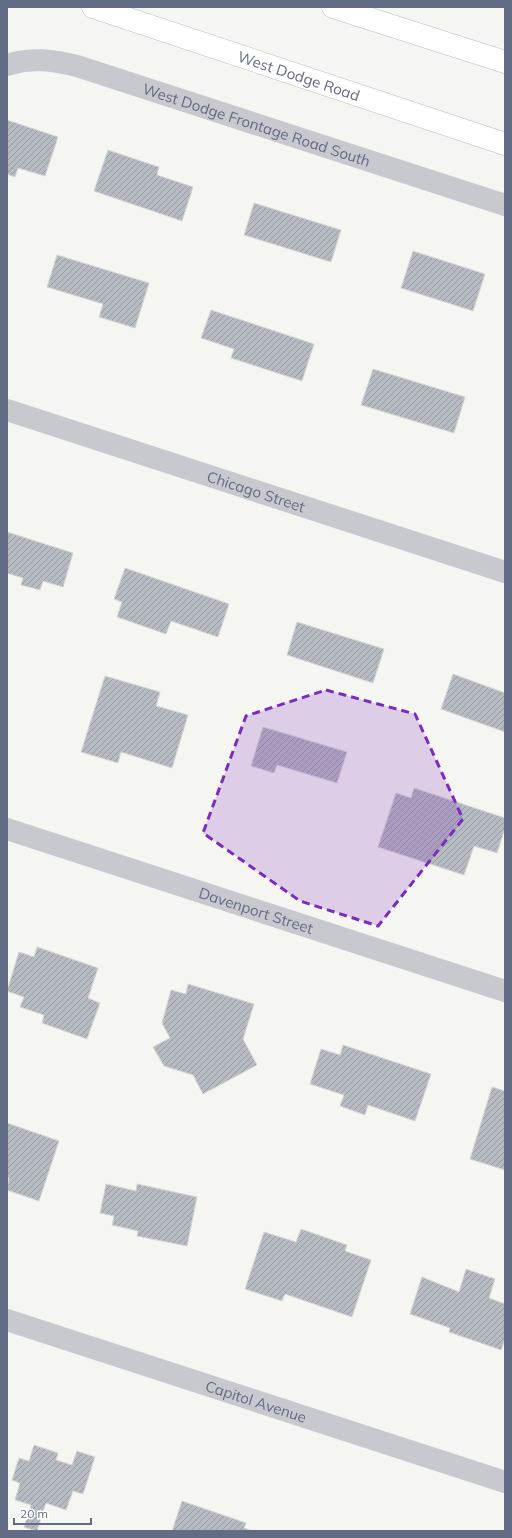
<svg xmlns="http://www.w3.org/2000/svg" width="512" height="1538" font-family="Mulish,sans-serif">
<defs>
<pattern id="building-hatch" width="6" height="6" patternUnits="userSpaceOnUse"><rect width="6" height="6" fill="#b6bac1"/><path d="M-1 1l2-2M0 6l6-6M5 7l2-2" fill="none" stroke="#979ba2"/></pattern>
</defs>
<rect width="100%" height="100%" fill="#f5f6f2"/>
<!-- building -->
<path fill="url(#building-hatch)" stroke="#d6d7d4" d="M 7,120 L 58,137 L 45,176 L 18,168 L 15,177 L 7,174 Z
M 108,150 L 159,167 L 157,175 L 193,187 L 182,221 L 94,191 Z
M 254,203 L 341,230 L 331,262 L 244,235 Z
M 413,251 L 485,274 L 473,311 L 401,288 Z
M 57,255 L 149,283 L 135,328 L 99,317 L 103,304 L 47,287 Z
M 211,310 L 314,344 L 302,381 L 231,358 L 234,349 L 201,338 Z
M 373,369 L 465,397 L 454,433 L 361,405 Z
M 7,532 L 73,553 L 63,587 L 43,581 L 40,590 L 21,585 L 23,578 L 7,573 Z
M 125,568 L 229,604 L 218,637 L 171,621 L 166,634 L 117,617 L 122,602 L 114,599 Z
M 297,622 L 384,649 L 373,683 L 287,655 Z
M 453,674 L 505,693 L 505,732 L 441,709 Z
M 105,676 L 160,692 L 156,706 L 188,715 L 172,768 L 121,752 L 118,763 L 81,752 Z
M 263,727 L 347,752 L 337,783 L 277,765 L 274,773 L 251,766 Z
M 414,788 L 505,818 L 505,828 L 497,853 L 474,846 L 464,875 L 378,847 L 396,793 L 411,798 Z
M 37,947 L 98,968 L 88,998 L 100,1003 L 87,1039 L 42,1023 L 44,1015 L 20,1007 L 24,997 L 7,991 L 19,952 L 34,957 Z
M 188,984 L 254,1004 L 243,1039 L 257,1065 L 203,1094 L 193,1075 L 164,1066 L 153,1047 L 170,1038 L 162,1023 L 171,990 L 186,994 Z
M 343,1045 L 431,1074 L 415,1121 L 368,1105 L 365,1115 L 340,1106 L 344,1095 L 310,1084 L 321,1049 L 340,1055 Z
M 492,1087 L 505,1091 L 505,1170 L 470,1159 Z
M 7,1123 L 59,1141 L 39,1201 L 7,1190 L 9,1178 L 7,1177 Z
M 106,1184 L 136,1191 L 137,1184 L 197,1197 L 187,1246 L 137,1236 L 138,1231 L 112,1225 L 114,1216 L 100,1213 Z
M 301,1229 L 347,1245 L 345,1251 L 371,1260 L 352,1317 L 285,1294 L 282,1301 L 245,1289 L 264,1232 L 296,1242 Z
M 466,1269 L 495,1279 L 489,1298 L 505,1304 L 505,1339 L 501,1350 L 449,1332 L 450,1328 L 410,1314 L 422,1277 L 459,1292 Z
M 34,1445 L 58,1453 L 56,1460 L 72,1465 L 77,1451 L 95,1457 L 83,1494 L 73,1491 L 66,1510 L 46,1503 L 37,1531 L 24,1527 L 31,1505 L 15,1500 L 20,1483 L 12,1480 L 19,1458 L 29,1461 Z
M 182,1501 L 246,1523 L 244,1528 L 252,1531 L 172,1531 Z"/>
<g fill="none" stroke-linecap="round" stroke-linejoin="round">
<defs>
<g id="highway">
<path id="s5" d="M 93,7 L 505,144"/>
<path d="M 333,7 L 505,62"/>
</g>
</defs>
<!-- highway casing -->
<use href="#highway" stroke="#b9bbbf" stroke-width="23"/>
<!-- street -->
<g stroke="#c8c9ce" stroke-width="22">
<path id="s1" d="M 7,65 C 31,57 53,60 77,66 L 505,205"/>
<path id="s2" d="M 7,410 L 505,572"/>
<path id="s3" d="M 7,829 L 505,991"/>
<path id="s4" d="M 7,1320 L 505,1482"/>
</g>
<!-- highway -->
<use href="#highway" stroke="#fff" stroke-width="22"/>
</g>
<!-- marked area -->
<path fill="#7b2cbf" fill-opacity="0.2" stroke="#7b2cbf" stroke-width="3" stroke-dasharray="8 5" stroke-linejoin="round" d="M 326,690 L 415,714 L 463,819 L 378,926 L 300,901 L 203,833 L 246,716 Z"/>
<g text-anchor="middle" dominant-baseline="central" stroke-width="4" stroke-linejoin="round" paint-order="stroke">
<!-- street labels -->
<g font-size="15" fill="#626c85" stroke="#fff">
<text stroke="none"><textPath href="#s5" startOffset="217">West Dodge Road</textPath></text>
<text stroke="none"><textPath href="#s1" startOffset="260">West Dodge Frontage Road South</textPath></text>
<text stroke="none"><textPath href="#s2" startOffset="262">Chicago Street</textPath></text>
<text stroke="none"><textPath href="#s3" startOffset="262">Davenport Street</textPath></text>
<text stroke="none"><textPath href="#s4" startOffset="262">Capitol Avenue</textPath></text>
</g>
</g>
<!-- border -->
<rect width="512" height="1538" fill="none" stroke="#626c85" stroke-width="16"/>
<!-- scale -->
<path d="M14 1518v6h77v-6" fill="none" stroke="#626c85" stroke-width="2"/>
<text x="20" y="1518" font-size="12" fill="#626c85" stroke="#ffffff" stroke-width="3" paint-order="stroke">20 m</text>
</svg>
